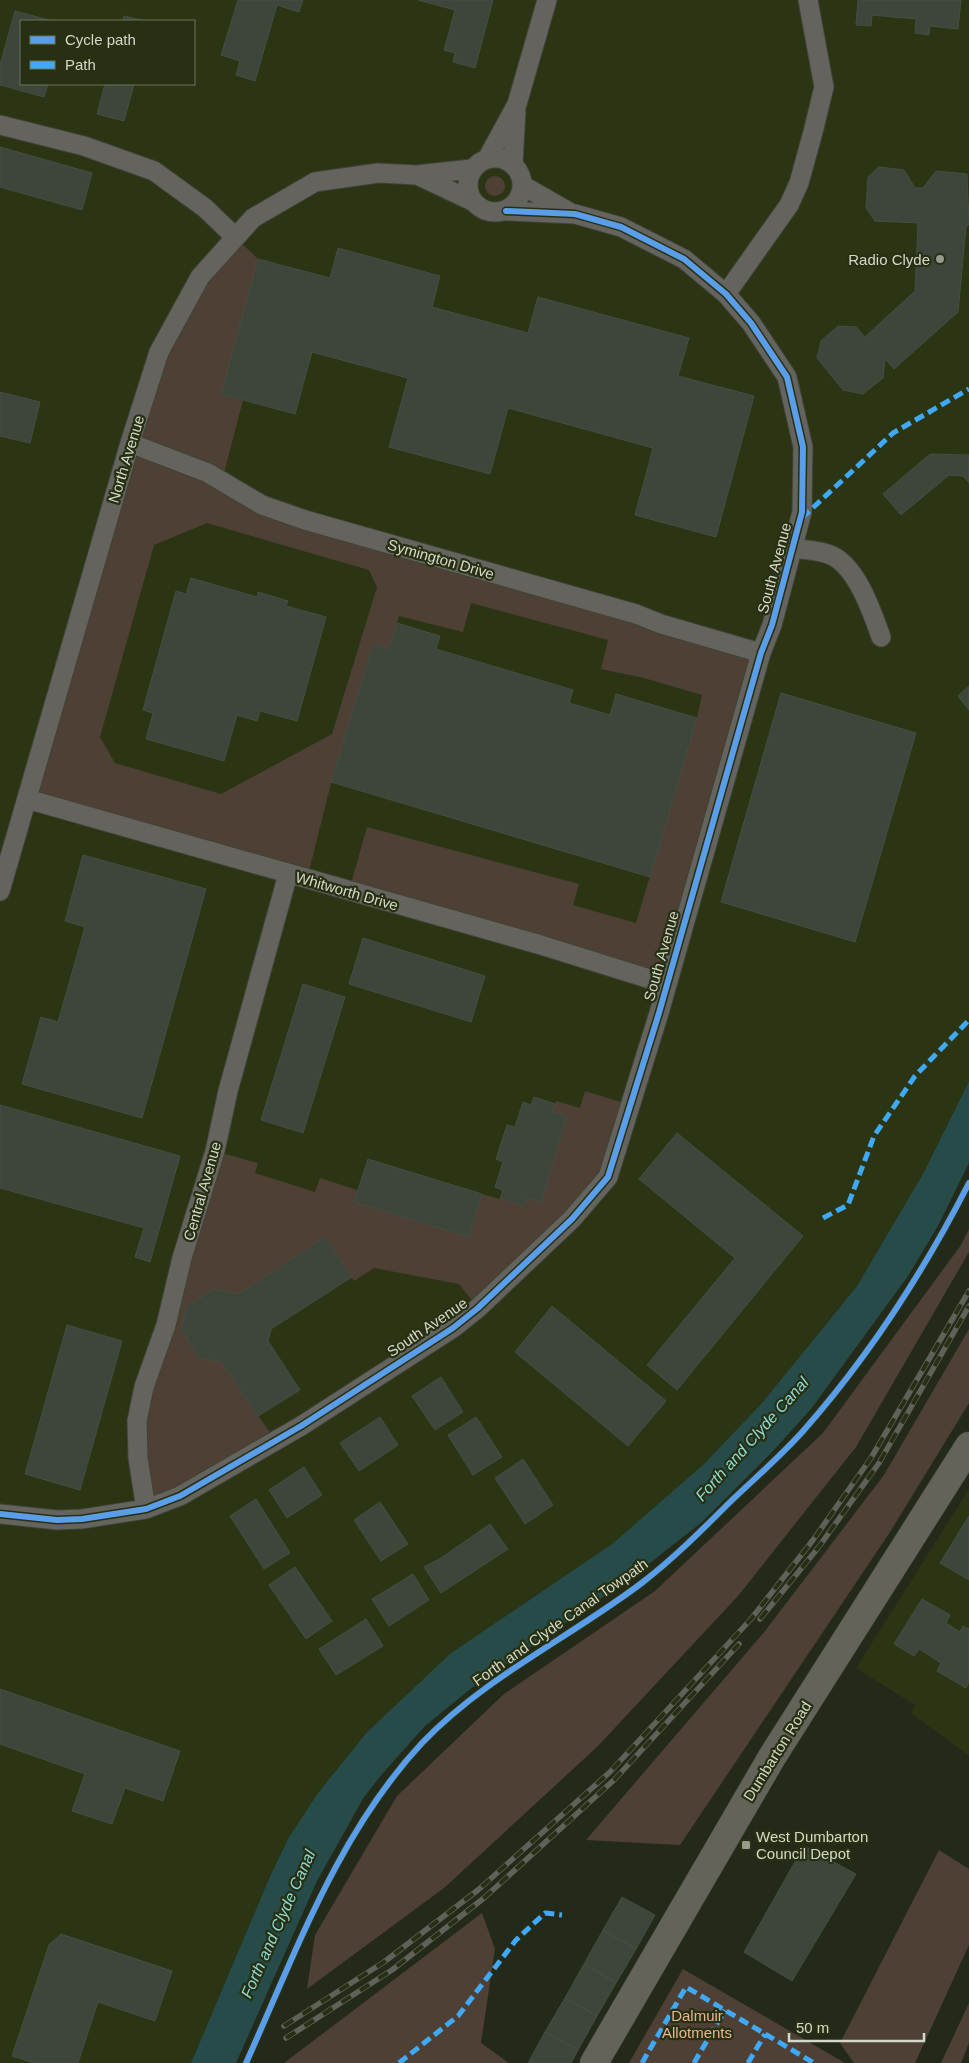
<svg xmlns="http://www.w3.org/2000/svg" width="969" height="2063" font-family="Helvetica,sans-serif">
<rect width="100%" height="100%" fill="#242a19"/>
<!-- built -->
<path fill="#2b3514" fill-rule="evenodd" d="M 0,0 L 969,0 L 969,1081 L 924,1172 L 857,1286 L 762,1403 L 704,1464 L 612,1544 L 451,1653 L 367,1732 L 318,1793 L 289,1837 L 271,1874 L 191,2063 L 0,2063 ZM 21,21 L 194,21 L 194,84 L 21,84 Z
M 969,1489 L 969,1756 L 911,1713 L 915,1705 L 856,1668 Z"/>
<!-- green -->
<path fill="#4e4034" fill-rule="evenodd" d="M485 186a10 10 0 1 1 20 0a10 10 0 1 1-20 0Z
M 235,237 L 258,259 L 222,394 L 243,400 L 222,481 L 262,505 L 761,653 L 666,984 L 349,891 L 367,827 L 579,884 L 573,905 L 636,923 L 697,718 L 702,695 L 644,678 L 601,669 L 608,640 L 471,603 L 463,632 L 399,616 L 389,649 L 373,644 L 332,779 L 307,879 L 27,799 L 159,352 ZM 207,523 L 369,570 L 377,587 L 332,734 L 221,794 L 115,763 L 100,737 L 154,545 Z
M 585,1091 L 630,1105 L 608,1177 L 478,1308 L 459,1284 L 374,1268 L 354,1281 L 325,1237 L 239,1294 L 214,1289 L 187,1306 L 181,1329 L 199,1358 L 221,1362 L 276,1441 L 146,1509 L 137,1421 L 215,1151 L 258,1163 L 255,1173 L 315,1192 L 320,1178 L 357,1190 L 354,1202 L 469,1237 L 482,1194 L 524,1206 L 527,1198 L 541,1202 L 567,1117 L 552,1112 L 556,1101 L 580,1108 Z
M 969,1229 L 969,1252 L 856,1447 L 738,1596 L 597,1747 L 444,1888 L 307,1989 L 315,1935 L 397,1796 L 504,1694 L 655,1591 L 823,1433 L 961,1245 Z
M 969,1329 L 969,1403 L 890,1532 L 680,1845 L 586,1840 L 765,1631 L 884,1475 Z
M 939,1850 L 969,1869 L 969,1945 L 915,2063 L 854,2063 L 840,2043 Z
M 482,1913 L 495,1949 L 481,2043 L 509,2063 L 284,2063 Z
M 683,1969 L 845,2063 L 629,2063 Z
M 969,2003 L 969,2043 L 961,2063 L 941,2063 Z"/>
<!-- water -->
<path fill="#264b48" d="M 969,1081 L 969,1163 L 938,1226 L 908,1276 L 811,1409 L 773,1451 L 701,1523 L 632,1577 L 473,1687 L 425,1726 L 383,1773 L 364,1797 L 317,1881 L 236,2063 L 191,2063 L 271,1874 L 289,1837 L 318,1793 L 367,1732 L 451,1653 L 612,1544 L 704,1464 L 762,1403 L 857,1286 L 924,1172 Z"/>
<!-- building -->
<path fill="#3e463b" stroke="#454e43" d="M 238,0 L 303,0 L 299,12 L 277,5 L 255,81 L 236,75 L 240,61 L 221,55 Z
M 418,0 L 493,0 L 475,68 L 453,62 L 455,53 L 444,50 L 455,10 Z
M 858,0 L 961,0 L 958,29 L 930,26 L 929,35 L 915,33 L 916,19 L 872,15 L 871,26 L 856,25 Z
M 15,11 L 53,21 L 21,21 L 21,84 L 48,84 L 44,97 L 0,85 L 0,65 Z
M 124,16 L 145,21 L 123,21 Z
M 105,84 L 134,84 L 124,121 L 97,114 Z
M 0,147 L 92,173 L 82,210 L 0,187 Z
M 879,167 L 904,170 L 915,188 L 923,188 L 936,171 L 967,174 L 969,224 L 966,227 L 958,312 L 894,369 L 885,359 L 883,378 L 863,394 L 843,390 L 817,358 L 821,341 L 838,326 L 856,327 L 865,337 L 915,291 L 918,223 L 875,221 L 866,208 L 868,177 Z
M 338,248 L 440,276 L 432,307 L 528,333 L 538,297 L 689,338 L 678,376 L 754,396 L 716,537 L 635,515 L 653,448 L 508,408 L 490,474 L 389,447 L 408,378 L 312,352 L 295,414 L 221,394 L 258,259 L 330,278 Z
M 0,392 L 40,402 L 30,443 L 0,436 Z
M 930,454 L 969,455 L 969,483 L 963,476 L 949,475 L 901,515 L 883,494 Z
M 191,578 L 257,597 L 258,592 L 288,601 L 286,606 L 326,617 L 297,721 L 260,711 L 257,721 L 237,715 L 224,761 L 146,739 L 153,713 L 143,710 L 176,591 L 186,594 Z
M 397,623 L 440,636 L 436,649 L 573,690 L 569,703 L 610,715 L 616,694 L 697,718 L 650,877 L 331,782 L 373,644 L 389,649 Z
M 969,686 L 969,710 L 958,696 Z
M 781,693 L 916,733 L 855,942 L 721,902 Z
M 83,855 L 206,889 L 142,1118 L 22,1084 L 41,1017 L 58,1022 L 85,927 L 65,921 Z
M 363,938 L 485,976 L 471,1022 L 349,984 Z
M 303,984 L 345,997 L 303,1133 L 261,1120 Z
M 534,1097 L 555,1104 L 552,1112 L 567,1116 L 541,1202 L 527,1198 L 524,1206 L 500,1199 L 503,1190 L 495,1187 L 503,1162 L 496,1159 L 507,1125 L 515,1127 L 523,1102 L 531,1105 Z
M 0,1105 L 180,1156 L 150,1262 L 135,1257 L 144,1228 L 0,1188 Z
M 677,1133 L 803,1236 L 677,1390 L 647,1365 L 735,1258 L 639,1179 Z
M 368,1159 L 482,1194 L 469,1237 L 354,1202 Z
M 325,1237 L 352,1277 L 271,1329 L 268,1341 L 300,1390 L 258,1416 L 221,1362 L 199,1358 L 181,1329 L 187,1306 L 214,1289 L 239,1294 Z
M 552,1306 L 666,1401 L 628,1446 L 515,1352 Z
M 67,1325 L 122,1341 L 80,1490 L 25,1474 Z
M 441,1377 L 463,1412 L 435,1430 L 412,1396 Z
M 380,1417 L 398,1445 L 359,1471 L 340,1443 Z
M 476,1417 L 502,1457 L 473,1475 L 448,1435 Z
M 523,1459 L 553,1505 L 525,1524 L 495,1478 Z
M 304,1467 L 322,1495 L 287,1518 L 269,1490 Z
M 256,1499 L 290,1553 L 264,1569 L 230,1516 Z
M 380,1502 L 408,1544 L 381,1561 L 354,1520 Z
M 969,1516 L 969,1580 L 940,1563 Z
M 490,1524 L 508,1549 L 441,1593 L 424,1567 L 441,1558 Z
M 295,1567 L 332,1621 L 306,1639 L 269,1585 Z
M 413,1574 L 429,1600 L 389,1626 L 372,1599 Z
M 922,1599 L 950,1615 L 946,1623 L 960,1632 L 963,1626 L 969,1629 L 969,1682 L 966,1688 L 937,1671 L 941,1663 L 919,1649 L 914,1656 L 894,1644 Z
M 366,1619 L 383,1646 L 336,1675 L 319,1649 Z
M 0,1689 L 180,1751 L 163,1801 L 125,1788 L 112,1824 L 72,1811 L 85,1774 L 0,1744 Z
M 804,1846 L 856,1874 L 792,1981 L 744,1952 Z
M 622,1897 L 655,1915 L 636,1949 L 603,1930 Z
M 603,1930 L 636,1949 L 616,1983 L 584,1964 Z
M 61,1934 L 172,1971 L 155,2021 L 98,2002 L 78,2063 L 34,2063 L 12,2056 L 49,1945 Z
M 584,1964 L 616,1983 L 597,2016 L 565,1998 Z
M 565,1998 L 597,2016 L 578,2050 L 545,2032 Z
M 545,2032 L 578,2050 L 571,2063 L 528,2063 Z"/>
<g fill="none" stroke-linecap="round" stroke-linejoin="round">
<defs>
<path id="minor" d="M 0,125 L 84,146 L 154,171 L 205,208 L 235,237
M468 185a27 27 0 1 1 54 0a27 27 0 1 1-54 0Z
M 487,159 L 517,104 L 547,0
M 513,164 L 516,110
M 417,175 L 472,201
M 522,185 L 571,213
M 726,294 L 789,205 L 799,183 L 813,132 L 824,87 L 808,0
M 130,443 L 208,473 L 262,505 L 305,520 L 636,614 L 661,624 L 761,653
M 793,548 C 804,550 817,550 828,554 C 856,563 872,612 881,637
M 27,799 L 541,945 L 666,984
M 0,891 L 130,443 L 159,352 L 200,277 L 253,218 L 315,182 L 378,173 L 416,175 L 472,169
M 146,1509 L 138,1458 L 137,1421 L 144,1387 L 166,1325 L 182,1258 L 215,1151 L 228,1091 L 288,874
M 0,1514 L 57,1520 L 82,1519 L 146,1509 L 180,1496 L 301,1426 L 453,1328 L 478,1308 L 572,1219 L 608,1177 L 659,1013 L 761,653 L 772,625 L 802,512 L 803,447 L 787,377 L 751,323 L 726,294 L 684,259 L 621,227 L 575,214 L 506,211"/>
<path id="primary" d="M 594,2063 L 772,1757 L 969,1446"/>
</defs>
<!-- minor casing -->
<use href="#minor" stroke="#3f4437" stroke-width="21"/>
<!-- primary casing -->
<use href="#primary" stroke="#3f4437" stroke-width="29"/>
<!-- minor -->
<use href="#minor" stroke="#64635d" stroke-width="19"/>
<!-- primary -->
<use href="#primary" stroke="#636359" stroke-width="28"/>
<defs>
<path id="rail" d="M 760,1619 L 818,1548 L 879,1463 L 969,1306
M 284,2026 L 384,1962 L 478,1890 L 610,1772 L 751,1619 L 813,1540 L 871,1458 L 969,1291
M 286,2038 L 392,1970 L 484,1898 L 615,1779 L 739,1644"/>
</defs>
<!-- rail casing -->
<use href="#rail" stroke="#60625a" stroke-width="5.5"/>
<!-- rail -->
<use href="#rail" stroke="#273013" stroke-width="4" stroke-dasharray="11" stroke-linecap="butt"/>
<!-- quiet -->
<path stroke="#3fa9f5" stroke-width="5" stroke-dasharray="10 5" stroke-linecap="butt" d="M 802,518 L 893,433 L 969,389
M 823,1218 L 848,1205 L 874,1136 L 915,1076 L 969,1020
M 399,2063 L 458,2016 L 516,1940 L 545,1913 L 562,1915
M 642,2063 L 686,1987 L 814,2063
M 694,2063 L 725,2010
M 748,2063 L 765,2034"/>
<defs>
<path id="cycleway" d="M 0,1514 L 57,1520 L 82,1519 L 146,1509 L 180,1496 L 301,1426 L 453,1328 L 478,1308 L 572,1219 L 608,1177 L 659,1013 L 761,653 L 772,625 L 802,512 L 803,447 L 787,377 L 751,323 L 726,294 L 684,259 L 621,227 L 575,214 L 506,211
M 246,2063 C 296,1952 338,1833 422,1743 C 486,1676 571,1637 643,1582 C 674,1558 702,1530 729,1503 C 754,1479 781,1456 804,1430 C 870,1355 924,1271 969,1183"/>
</defs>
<!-- cycleway casing -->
<use href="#cycleway" stroke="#273013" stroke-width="9"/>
<!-- cycleway -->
<use href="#cycleway" stroke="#5a9eea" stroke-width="6"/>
</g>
<!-- markers -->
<g fill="#969c8b" stroke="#273013" stroke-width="2">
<circle cx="940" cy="259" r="5"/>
<rect x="741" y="1840" width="10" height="10" rx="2.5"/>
</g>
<g text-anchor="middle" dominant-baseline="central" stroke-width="4.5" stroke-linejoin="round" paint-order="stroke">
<!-- poi labels -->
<g font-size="15" fill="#d3d9c8" stroke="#273013" text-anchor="end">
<text x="930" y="259">Radio Clyde</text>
<text x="756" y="1836" text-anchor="start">West Dumbarton<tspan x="756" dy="17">Council Depot</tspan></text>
</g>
<!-- street labels -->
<g font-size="15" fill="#d3d9c8" stroke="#273013">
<text transform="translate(126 459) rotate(-73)">North Avenue</text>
<text transform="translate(441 559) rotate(16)">Symington Drive</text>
<text transform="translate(774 568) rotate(-75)">South Avenue</text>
<text transform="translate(347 891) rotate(16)">Whitworth Drive</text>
<text transform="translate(661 956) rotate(-74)">South Avenue</text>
<text transform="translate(202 1191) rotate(-74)">Central Avenue</text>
<text transform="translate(427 1327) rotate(-34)">South Avenue</text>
<text transform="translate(560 1622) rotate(-35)">Forth and Clyde Canal Towpath</text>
<text transform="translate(777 1751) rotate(-58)">Dumbarton Road</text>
</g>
<!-- park labels -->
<g font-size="15" fill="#e9b594" stroke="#273013">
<text x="697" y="2015">Dalmuir<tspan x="697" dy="17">Allotments</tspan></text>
</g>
<!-- water labels -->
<g font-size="16" font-style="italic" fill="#8edad7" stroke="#273013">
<text transform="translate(752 1439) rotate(-48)">Forth and Clyde Canal</text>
<text transform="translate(278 1924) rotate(-66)">Forth and Clyde Canal</text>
</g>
</g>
<!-- legend -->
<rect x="20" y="20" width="175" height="65" fill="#273013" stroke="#6c745b"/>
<rect x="30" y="36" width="25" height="8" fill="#5a9eea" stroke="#6c745b"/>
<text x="65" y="45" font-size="15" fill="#d3d9c8">Cycle path</text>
<rect x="30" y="61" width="25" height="8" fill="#3fa9f5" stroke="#6c745b"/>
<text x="65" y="70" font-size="15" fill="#d3d9c8">Path</text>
<!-- scale -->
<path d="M789 2033v8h135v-8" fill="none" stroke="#d3d9c8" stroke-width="2.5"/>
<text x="796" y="2033" font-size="15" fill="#d3d9c8" stroke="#273013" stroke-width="4" paint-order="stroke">50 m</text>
</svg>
